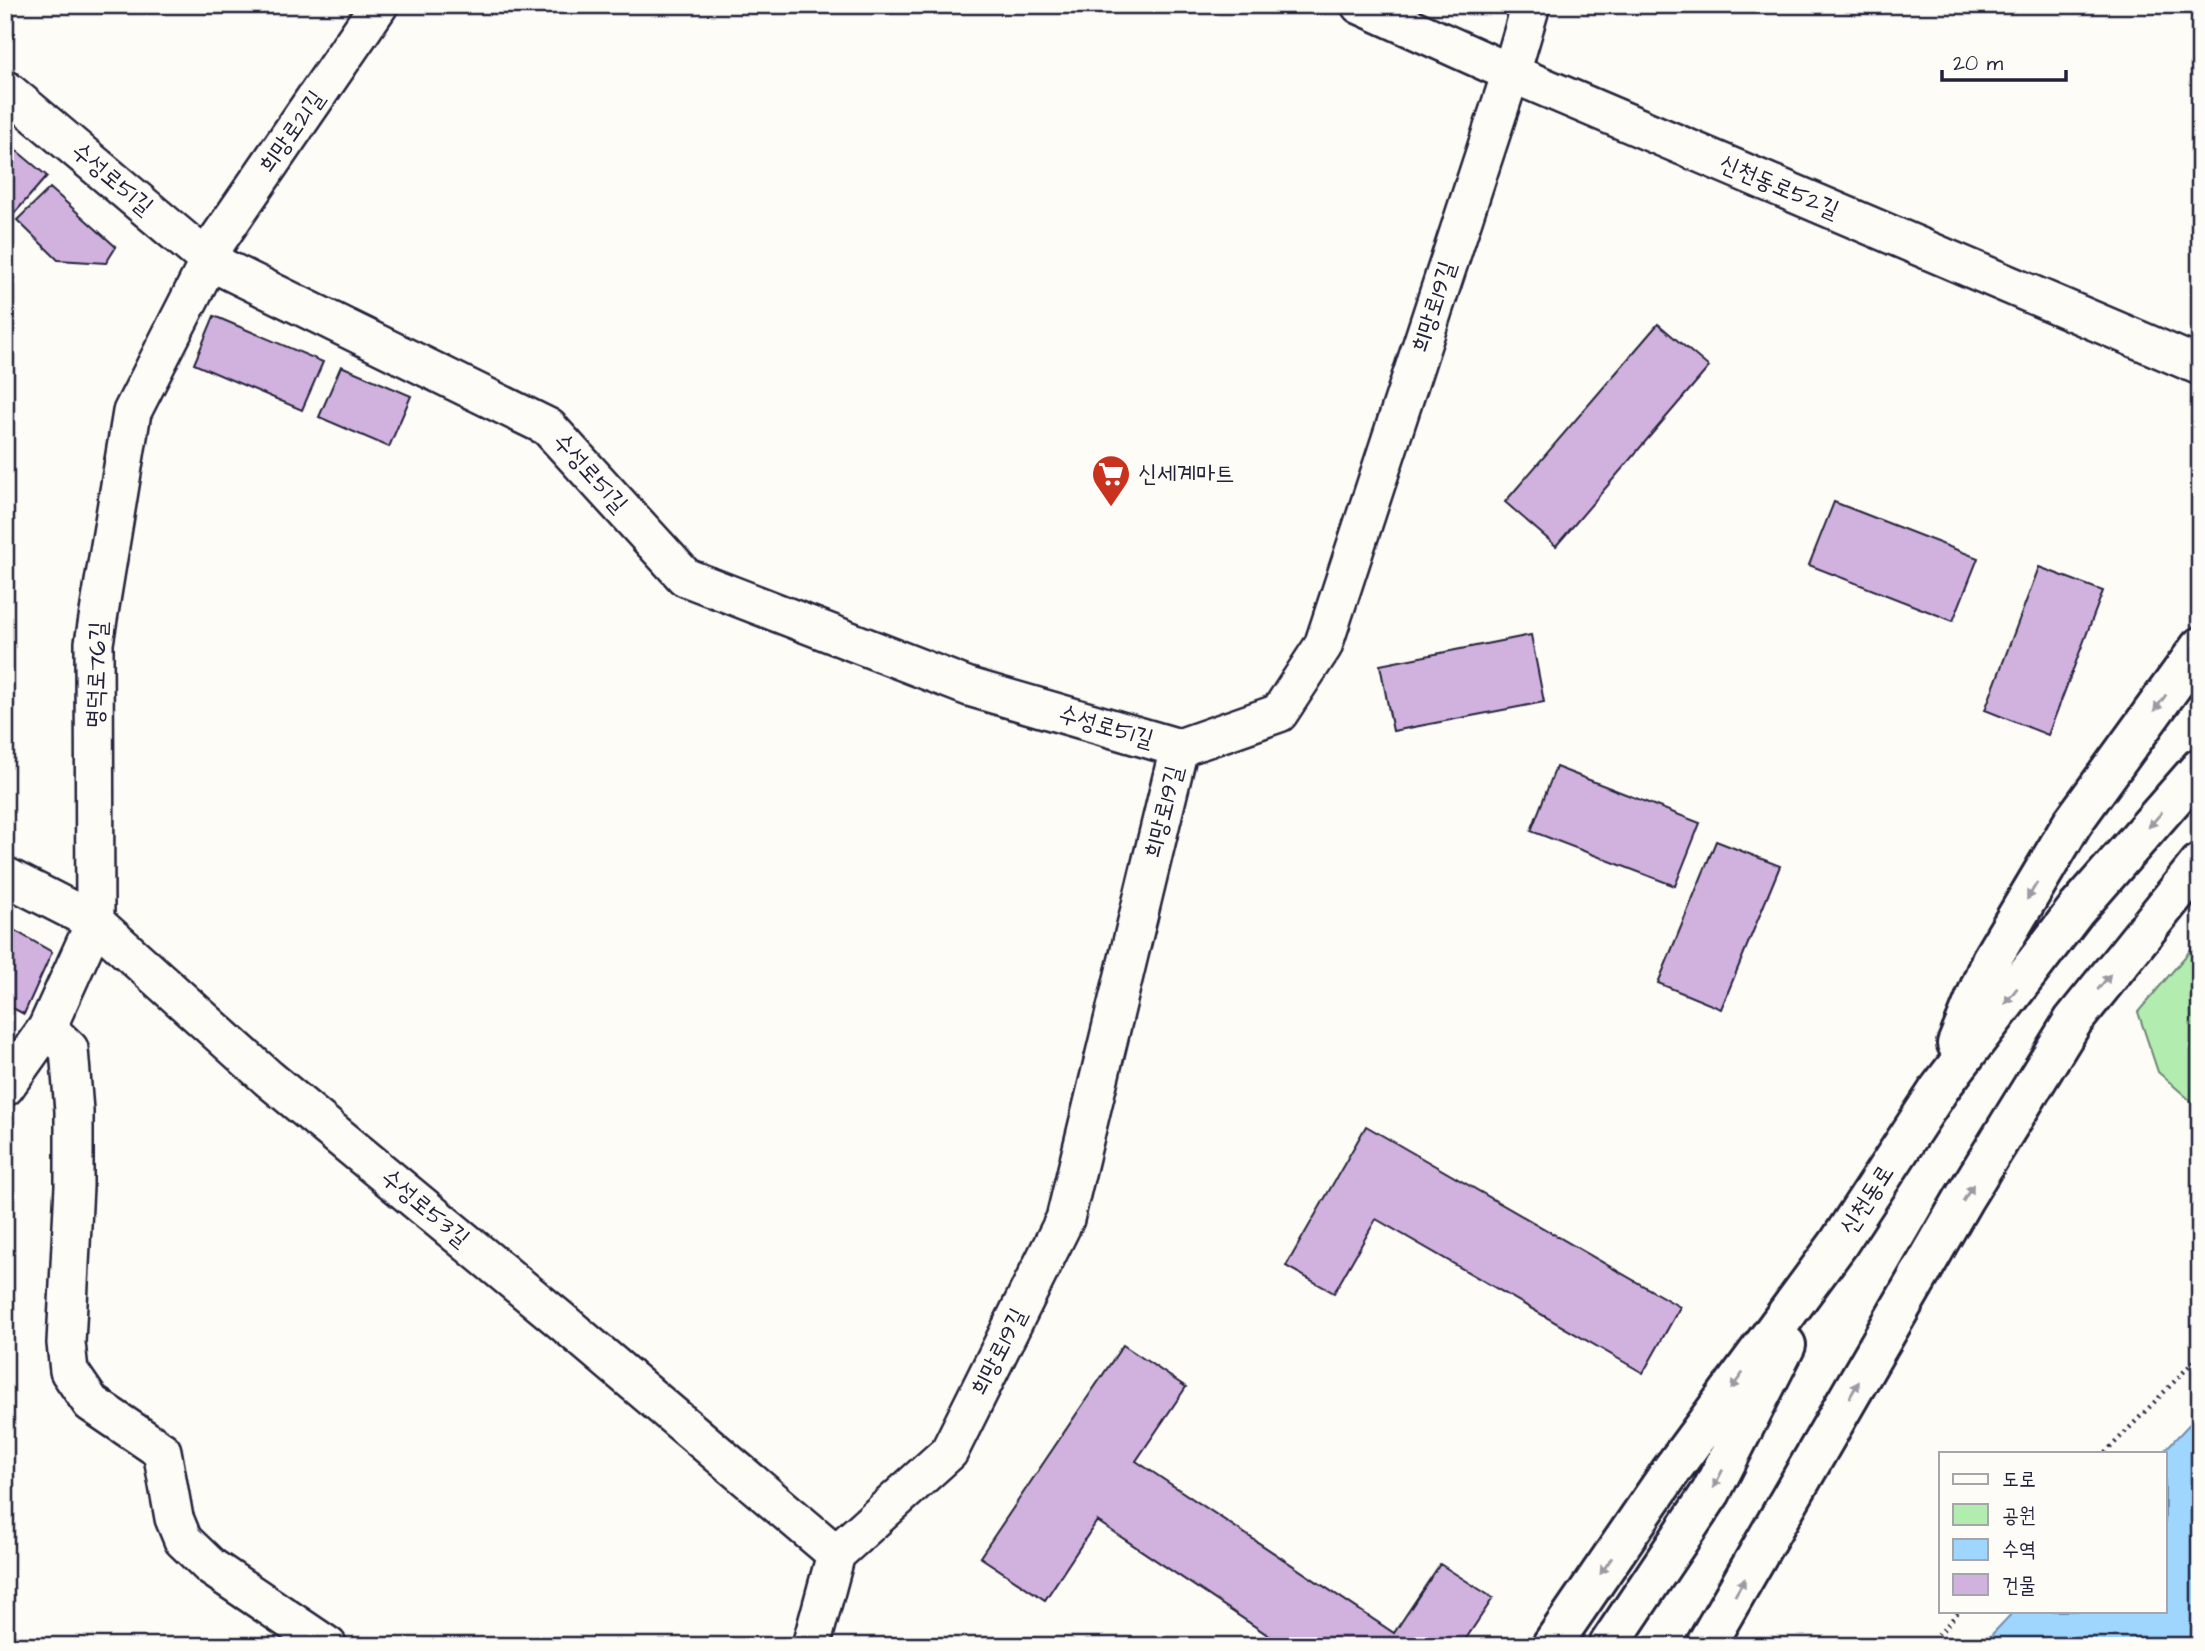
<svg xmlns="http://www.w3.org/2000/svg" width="2205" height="1651" font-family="'Architects Daughter','Poor Story',sans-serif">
<rect width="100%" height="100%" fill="#fdfcf7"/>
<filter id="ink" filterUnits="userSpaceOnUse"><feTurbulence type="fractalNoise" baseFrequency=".0143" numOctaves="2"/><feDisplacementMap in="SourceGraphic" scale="14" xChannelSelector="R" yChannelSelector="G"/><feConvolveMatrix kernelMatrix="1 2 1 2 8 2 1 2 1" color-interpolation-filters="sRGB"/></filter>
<g filter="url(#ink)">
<!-- green -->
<path fill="#b3ecaf" stroke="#6a8775" stroke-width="2" d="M 2200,939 L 2200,1109 L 2158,1072 L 2138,1012 Z"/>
<!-- water -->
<path fill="#9fd6fe" stroke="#6d8eb0" stroke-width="2" d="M 2200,1413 L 2200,1646 L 1981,1646 L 2014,1611 L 2165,1611 L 2165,1453 L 2162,1453 Z"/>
<!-- building -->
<path fill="#d1b2df" stroke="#22223b" stroke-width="2" d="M 5,141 L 47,176 L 5,224 Z
M 50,188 L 116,247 L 106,263 L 58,260 L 17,220 Z
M 214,316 L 323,362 L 302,410 L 194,364 Z
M 1658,324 L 1709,367 L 1556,546 L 1505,502 Z
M 341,366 L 411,396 L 389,447 L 319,417 Z
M 1834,502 L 1978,558 L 1953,621 L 1809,565 Z
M 2039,567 L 2103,591 L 2048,735 L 1985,710 Z
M 1531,635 L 1544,702 L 1393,731 L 1380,665 Z
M 1556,767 L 1700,823 L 1675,886 L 1531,831 Z
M 1716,841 L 1780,866 L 1721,1009 L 1658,983 Z
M 5,925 L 52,952 L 24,1014 L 5,1004 Z
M 1366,1126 L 1680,1307 L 1643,1373 L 1376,1219 L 1334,1293 L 1286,1266 Z
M 1123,1345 L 1186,1387 L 1136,1461 L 1394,1633 L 1440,1564 L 1493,1598 L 1461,1646 L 1284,1646 L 1097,1521 L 1045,1600 L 980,1557 Z"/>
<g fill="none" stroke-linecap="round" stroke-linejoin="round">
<defs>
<path id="street" d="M 1360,5 L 1511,73 L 2200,366
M 5,89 L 209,261 L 548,427 L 685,577 L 969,687 L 1179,748
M 1179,748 L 1279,713 L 1323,646 L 1511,73 L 1531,5
M 5,876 L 95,922 L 268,1078 L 558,1318 L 836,1554
M 47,1028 L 69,1049 L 74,1111 L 74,1186 L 66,1343 L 69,1371 L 91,1403 L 162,1451 L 174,1518 L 183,1540 L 211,1567 L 328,1646
M 5,1087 L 47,1028 L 95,922 L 94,643 L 132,412 L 209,261 L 213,247 L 379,5
M 811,1646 L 836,1554 L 949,1452 L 1065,1219 L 1179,748"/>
<path id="secondary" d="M 1957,1044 L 1991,960 L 2073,822 L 2200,647
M 1551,1646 L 1671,1471 L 1838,1244 L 1940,1088 L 2076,910 L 2200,768
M 1608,1646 L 1711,1492 L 1786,1345
M 1705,1646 L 1964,1198 L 2073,1021 L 2200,863"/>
</defs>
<!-- street casing -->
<use href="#street" stroke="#22223b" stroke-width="42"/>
<!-- secondary casing -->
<use href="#secondary" stroke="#22223b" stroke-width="44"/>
<!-- path -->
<path stroke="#22223b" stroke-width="4.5" stroke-dasharray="2 5" stroke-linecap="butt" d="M 2105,1453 L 2200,1355
M 1929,1646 L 1959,1611"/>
<!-- street -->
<use href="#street" stroke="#fdfcf7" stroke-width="37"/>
<!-- secondary -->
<use href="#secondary" stroke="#fdfcf7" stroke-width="38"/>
</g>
<!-- one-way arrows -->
<defs><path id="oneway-solid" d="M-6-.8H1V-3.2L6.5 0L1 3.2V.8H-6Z" transform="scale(1.75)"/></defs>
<g fill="#9a9aa2">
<use href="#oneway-solid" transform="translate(2160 703) rotate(126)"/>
<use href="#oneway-solid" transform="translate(2155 820) rotate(131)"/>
<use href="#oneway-solid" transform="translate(2032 891) rotate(121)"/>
<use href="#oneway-solid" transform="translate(2104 982) rotate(-51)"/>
<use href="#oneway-solid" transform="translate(2011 996) rotate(128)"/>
<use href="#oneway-solid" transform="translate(1968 1193) rotate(-59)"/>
<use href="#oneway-solid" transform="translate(1737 1381) rotate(126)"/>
<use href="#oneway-solid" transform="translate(1854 1390) rotate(-60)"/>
<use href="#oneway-solid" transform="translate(1718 1479) rotate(117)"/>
<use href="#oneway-solid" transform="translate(1606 1566) rotate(125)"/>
<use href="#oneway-solid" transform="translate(1740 1587) rotate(-60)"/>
</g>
</g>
<!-- icons -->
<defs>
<symbol id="supermarket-pin" viewBox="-11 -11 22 30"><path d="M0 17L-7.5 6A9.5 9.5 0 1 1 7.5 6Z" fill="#c8321e" stroke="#fdfcf7"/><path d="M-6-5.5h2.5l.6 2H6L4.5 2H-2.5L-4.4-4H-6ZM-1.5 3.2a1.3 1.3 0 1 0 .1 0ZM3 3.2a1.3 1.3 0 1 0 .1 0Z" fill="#fff"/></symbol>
</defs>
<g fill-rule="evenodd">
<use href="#supermarket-pin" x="1089" y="452" width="44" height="60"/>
</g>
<g text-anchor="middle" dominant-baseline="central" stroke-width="5" stroke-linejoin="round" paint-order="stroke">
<!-- street labels -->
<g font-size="24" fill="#22223b" stroke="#fdfcf7">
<text transform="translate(292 132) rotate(-55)">희망로21길</text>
<text transform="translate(112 179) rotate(40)">수성로51길</text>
<text transform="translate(1779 187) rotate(23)">신천동로52길</text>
<text transform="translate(1434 307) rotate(-72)">희망로19길</text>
<text transform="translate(590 473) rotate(48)">수성로51길</text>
<text transform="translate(97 675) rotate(-88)">명덕로76길</text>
<text transform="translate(1106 727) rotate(16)">수성로51길</text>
<text transform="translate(1164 812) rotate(-76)">희망로19길</text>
<text transform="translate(1867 1200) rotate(-57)">신천동로</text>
<text transform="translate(425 1208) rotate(40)">수성로53길</text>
<text transform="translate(999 1352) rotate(-63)">희망로19길</text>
</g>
<!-- poi labels -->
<g font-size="24" fill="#22223b" stroke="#fdfcf7" text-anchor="start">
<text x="1138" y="474">신세계마트</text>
</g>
</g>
<!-- margin -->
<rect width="2205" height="1651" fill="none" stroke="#fdfcf7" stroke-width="28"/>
<rect x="14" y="14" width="2177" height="1623" fill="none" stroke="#22223b" stroke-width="2.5" filter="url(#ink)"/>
<!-- legend -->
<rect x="1939" y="1452" width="228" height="161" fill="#fdfcf7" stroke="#a5a5ac" stroke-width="2"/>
<rect x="1953" y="1474" width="35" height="10" fill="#fdfcf7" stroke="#a5a5ac" stroke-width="2"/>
<text x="2002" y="1486" font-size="21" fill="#22223b">도로</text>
<rect x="1953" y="1504" width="35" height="21" fill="#b3ecaf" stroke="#a5a5ac" stroke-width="2"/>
<text x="2002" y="1522" font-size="21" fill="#22223b">공원</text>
<rect x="1953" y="1539" width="35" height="21" fill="#9fd6fe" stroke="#a5a5ac" stroke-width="2"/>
<text x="2002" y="1556" font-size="21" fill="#22223b">수역</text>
<rect x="1953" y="1574" width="35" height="21" fill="#d1b2df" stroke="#a5a5ac" stroke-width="2"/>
<text x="2002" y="1592" font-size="21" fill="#22223b">건물</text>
<!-- scale -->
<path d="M1942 70v10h124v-10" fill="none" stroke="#22223b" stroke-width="3.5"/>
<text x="1953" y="70" font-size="21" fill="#22223b" stroke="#fdfcf7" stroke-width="5" paint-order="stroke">20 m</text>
</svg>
